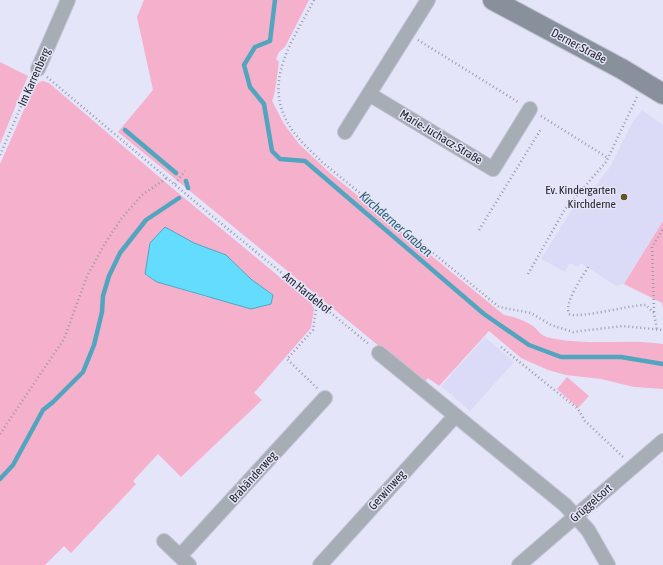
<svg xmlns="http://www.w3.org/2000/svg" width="663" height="565" font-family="'Asap Condensed',sans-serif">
<rect width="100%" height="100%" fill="#e5e5fa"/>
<!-- built -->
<path fill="#dbdaf7" d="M 642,110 L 663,125 L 663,221 L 624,284 L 616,286 L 581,263 L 578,267 L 570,263 L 565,272 L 541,259 L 571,211 L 598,183 L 610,167 L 631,125 Z
M 485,337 L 514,362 L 470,411 L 441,386 Z"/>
<!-- green -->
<path fill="#f5b0cb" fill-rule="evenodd" d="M 144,0 L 309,0 L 285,47 L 279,52 L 276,59 L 279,62 C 278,69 275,97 272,101 L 284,124 L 299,144 L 330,173 L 504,315 C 515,317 524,320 533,326 C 537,329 541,336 547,337 C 585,347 625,338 663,344 L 663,389 L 634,387 L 601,379 L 566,375 L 548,370 L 521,358 L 489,331 L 439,386 L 428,378 L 424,383 L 118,132 L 153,90 L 137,17 Z
M 0,62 L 28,76 L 0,144 Z
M 43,81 L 49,83 L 171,187 L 311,303 L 314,309 L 311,328 L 254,393 L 262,400 L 181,477 L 158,454 L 133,481 L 136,484 L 71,553 L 64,546 L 45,565 L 0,565 L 0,164 L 34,87 L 39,82 ZM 165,227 L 194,243 L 226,255 L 252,280 L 273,295 L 210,298 L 157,282 L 145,275 Z
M 663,221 L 663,308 L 662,303 L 624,284 Z
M 567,377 L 589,396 L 578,408 L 557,389 Z"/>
<!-- water -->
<path fill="#64dcfe" stroke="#51a5bf" d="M 165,227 L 194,243 L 226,255 L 252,280 L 273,295 L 271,304 L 251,309 L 157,282 L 145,274 L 150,243 Z"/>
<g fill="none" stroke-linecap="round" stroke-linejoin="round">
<!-- stream -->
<path stroke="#51a5bf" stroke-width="4.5" d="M 275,0 L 270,41 L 255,47 L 244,65 L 250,87 L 264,104 L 272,151 L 280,159 L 305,161 L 484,314 L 529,345 L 561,357 L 621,357 L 663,364
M 125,130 L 176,173
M 186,181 L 188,188
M 0,479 L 13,465 L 43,410 L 53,402 L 83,372 L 94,345 L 102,312 L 103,296 L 109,276 L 120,253 L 146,220 L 179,198"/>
<defs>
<path id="street" d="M 38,69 L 68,0
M 369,94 L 493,169 L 530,109
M 345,132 L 428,0
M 379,353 L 565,505 L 588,530 L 608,565
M 164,541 L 189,565
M 180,556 L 325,398
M 320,565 L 455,416
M 519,565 L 663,441"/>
<path id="secondary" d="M 493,0 L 622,69 L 663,94"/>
</defs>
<!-- street casing -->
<use href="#street" stroke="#c2c2d5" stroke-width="16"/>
<!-- secondary casing -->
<use href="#secondary" stroke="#c2c2d5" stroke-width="22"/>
<!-- path -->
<path stroke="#9999a9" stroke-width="2.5" stroke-dasharray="1 3" stroke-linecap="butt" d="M 314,0 C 293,41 262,80 289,125 C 297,139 311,151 322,162 L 499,307 L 531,313 L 551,325 L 573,332 L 623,326 L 663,330
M 418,40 L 518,102
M 47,77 L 212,216 L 370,345
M 541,116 L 608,158
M 0,155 L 32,81
M 175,184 L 185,171
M 479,230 L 541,129
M 588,267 C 582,278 564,302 569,314 C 581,319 628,305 646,305 L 654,313 L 657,330
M 528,274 L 565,209 L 606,162 L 637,97
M 654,312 L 652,247 L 663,229
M 501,347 L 578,409 L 585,421 L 624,458
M 317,388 L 287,359 L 313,330 L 317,302
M 0,434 L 64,339 L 87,276 L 104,245 L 121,219 L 142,195 L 167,178"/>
<!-- street -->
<use href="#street" stroke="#a6adb4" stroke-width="14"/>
<!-- secondary -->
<use href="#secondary" stroke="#87909b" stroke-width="20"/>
</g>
<!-- markers -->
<circle fill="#625522" stroke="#e5e5fa" stroke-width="1.5" cx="624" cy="197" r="4"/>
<g text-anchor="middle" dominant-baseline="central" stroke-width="3" stroke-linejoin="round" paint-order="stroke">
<!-- street labels -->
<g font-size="12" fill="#25252d" stroke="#e5e5fa">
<text transform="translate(579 46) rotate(28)">Derner Straße</text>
<text transform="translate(34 77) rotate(-66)">Im Karrenberg</text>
<text transform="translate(441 137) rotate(31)">Marie-Juchacz-Straße</text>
<text transform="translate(307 293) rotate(39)">Am Hardehof</text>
<text transform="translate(253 477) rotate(-48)">Brabänderweg</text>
<text transform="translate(387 490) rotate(-48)">Gerwinweg</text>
<text transform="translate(591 503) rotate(-41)">Grüggelsort</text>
</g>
<!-- poi labels -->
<g font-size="12" fill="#25252d" stroke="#e5e5fa" text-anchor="end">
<text x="616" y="190">Ev. Kindergarten<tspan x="616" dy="14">Kirchderne</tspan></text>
</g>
<!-- water labels -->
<g font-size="13" font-style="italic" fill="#2d5f6e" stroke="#e5e5fa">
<text transform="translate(396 224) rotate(41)">Kirchderner Graben</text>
</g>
</g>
</svg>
